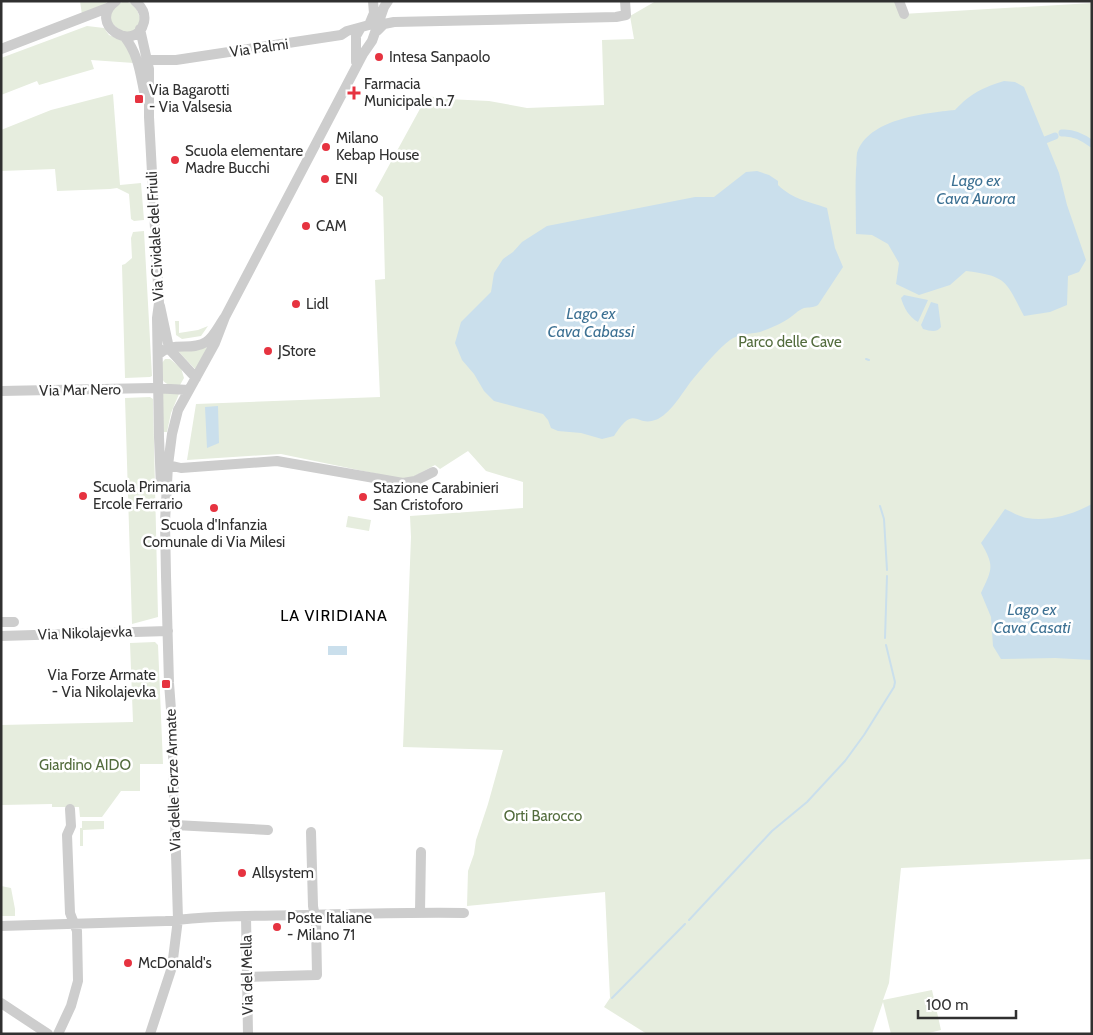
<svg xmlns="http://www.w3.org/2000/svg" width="1093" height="1035" font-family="Cabin,sans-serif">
<rect width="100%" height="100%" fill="#fff"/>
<!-- green -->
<path fill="#e6edde" d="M 80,1 L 110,1 L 82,15 Z
M 125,1 L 135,5 L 141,20 L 136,30 L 125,34 L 110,22 L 111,9 L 120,3 Z
M 656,1 L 896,1 L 902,14 L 1092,3 L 1092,859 L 901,868 L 889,983 L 883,1000 L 932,990 L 941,1030 L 925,1034 L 891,1034 L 883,1002 L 872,1034 L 647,1034 L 604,1007 L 610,998 L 605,892 L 467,906 L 468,871 L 474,854 L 476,840 L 488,804 L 503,750 L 403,747 L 411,537 L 410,516 L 523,508 L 523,482 L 486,471 L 468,451 L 440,469 L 435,465 L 411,478 L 397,478 L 281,454 L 187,460 L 196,404 L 380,397 L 375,280 L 385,279 L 383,197 L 375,191 L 427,96 L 447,99 L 489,101 L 527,108 L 604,105 L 602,40 L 634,39 L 630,16 Z
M 87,26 L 104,28 L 109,35 L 124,41 L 134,63 L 91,60 L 94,69 L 39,85 L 37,81 L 1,95 L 1,58 Z
M 113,94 L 120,185 L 141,183 L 144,220 L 134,221 L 131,219 L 129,194 L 117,188 L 110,189 L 57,191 L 55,169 L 1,171 L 1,130 L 51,110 Z
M 144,231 L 152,376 L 150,377 L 125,378 L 122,265 L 125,264 L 132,258 L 131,238 L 133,232 Z
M 175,321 L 179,321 L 179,333 L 198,330 L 208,326 L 201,336 L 182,339 L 176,335 Z
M 208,345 L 196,370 L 178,351 Z
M 165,359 L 170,359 L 181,368 L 184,378 L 180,385 C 160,385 162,381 162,363 Z
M 163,391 L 179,394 L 171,413 L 167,432 L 163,432 Z
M 150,397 L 153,399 L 158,617 L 132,624 L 125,398 Z
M 348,516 L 371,520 L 369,531 L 346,527 Z
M 155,642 L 158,645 L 163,764 L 140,764 L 140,791 L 121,791 L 102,817 L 80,817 L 79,807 L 52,807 L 52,804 L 1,805 L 1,725 L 133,722 L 130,643 Z
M 82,821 L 104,821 L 104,829 L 83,830 L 83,846 L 80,846 L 80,828 L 82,828 Z
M 1,886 L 11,888 L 15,909 L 15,916 L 1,916 Z"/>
<!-- water -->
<path fill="#cadfec" d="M 1004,81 L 1015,82 L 1024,87 L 1059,173 L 1067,205 L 1086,260 L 1079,272 L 1068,276 L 1067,305 L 1050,312 L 1024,316 C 1006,282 1008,276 966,271 L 950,285 L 919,295 L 896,284 L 899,263 L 888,244 L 872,235 L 856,234 C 856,212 855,191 856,169 C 857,164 856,158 857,153 C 868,119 925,113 955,110 C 971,93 982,88 1004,81 Z
M 757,171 L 769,175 L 778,181 L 778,185 C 794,200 807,201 827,208 L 835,248 L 843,267 L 818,305 C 813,308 809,307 804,308 C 798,310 793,316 788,319 C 780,324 769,329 760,332 C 750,334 738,334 730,340 C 719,348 703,367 693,379 C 683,391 673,411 658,419 C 635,429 636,402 614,436 L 602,439 L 581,433 L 558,431 L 551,428 L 548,420 L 543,414 L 494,401 L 484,391 L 474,374 L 462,360 L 455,343 L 461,322 L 491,292 L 494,273 L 503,259 L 513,252 L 522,242 L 547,226 L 695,197 L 714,197 L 746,172 Z
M 904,295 L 928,300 L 918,322 C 909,317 904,308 901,298 Z
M 931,302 L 938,304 L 941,327 C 936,333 931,331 923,329 L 921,325 Z
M 218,406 L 219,443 L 207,448 L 205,407 Z
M 1092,504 L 1092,660 L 1055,658 L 1001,659 L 993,646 L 991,617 L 981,593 C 992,569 995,566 981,543 L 1005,509 C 1012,512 1020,517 1027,518 C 1048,522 1074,514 1092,504 Z
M 328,646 L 347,646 L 347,655 L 328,655 Z"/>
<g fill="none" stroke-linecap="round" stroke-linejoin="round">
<!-- stream -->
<path stroke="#cadfec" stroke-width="2" d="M 866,359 L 869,360
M 880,506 L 884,519 L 887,570
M 885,638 L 887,576
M 689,920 L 772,831 L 807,802 L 845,761 L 864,735 L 894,687 L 895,682 L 886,645
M 612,998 L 685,924"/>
<!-- canal -->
<path stroke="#cadfec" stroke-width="7" d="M 1062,133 C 1073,132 1083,137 1092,144
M 1045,140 L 1055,136"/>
<!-- minor -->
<path stroke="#cdcdcd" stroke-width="10" d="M 116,1 C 85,24 136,55 144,22 C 146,13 141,6 135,1
M 899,1 L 904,14
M 140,29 L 149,69 L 149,117 L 159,303 L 157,318 L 159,437 L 161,488
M 377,31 L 384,24 L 394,22 L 616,17 L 626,15 L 625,1
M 124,36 C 139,55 140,73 145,96
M 1,49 L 110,7
M 148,60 L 176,60 L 341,35 L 347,31 L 369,25 L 374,13 L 373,1
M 356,62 L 356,36 L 360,29
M 160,306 L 169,348 L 172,352 L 196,378
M 158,355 C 173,340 190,352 206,342 C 214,337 219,325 225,317 L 363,54 L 372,41 L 384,7 L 388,1
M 1,391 L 152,388 L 189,390
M 165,462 L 168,465 L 181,468 L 277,461 L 403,483 L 415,481 L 433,472
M 1,622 L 14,622
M 1,636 L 168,631
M 175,825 L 268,830
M 420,912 L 421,852
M 246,916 L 248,1034
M 1,926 L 166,921 C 213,915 260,916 307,915 C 360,914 412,912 464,913
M 247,977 L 317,975 L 316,923 L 313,906 L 311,832
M 1,1003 L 48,1034
M 58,1034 L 71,1006 L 78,981 L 77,931 L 70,913 L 67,835 L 71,826 L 70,809
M 150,1034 L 172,967 L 178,919 L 172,723 L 169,683 L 166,576 L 165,522 L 168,465 L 172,434 L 178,410 L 215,343 L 225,317"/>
</g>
<!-- markers -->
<g fill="#e63340" stroke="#fff" stroke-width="2">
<circle cx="379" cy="57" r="5"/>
<path d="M351.5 85.5h5v5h5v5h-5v5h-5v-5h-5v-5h5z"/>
<rect x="134" y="94" width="10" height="10" rx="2.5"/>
<circle cx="326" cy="147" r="5"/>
<circle cx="175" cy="160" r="5"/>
<circle cx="325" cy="179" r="5"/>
<circle cx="306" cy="226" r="5"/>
<circle cx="296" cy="304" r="5"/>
<circle cx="268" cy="351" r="5"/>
<circle cx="83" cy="496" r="5"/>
<circle cx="363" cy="497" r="5"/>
<circle cx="214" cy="508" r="5"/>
<rect x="161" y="679" width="10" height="10" rx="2.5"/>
<circle cx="242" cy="873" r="5"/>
<circle cx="277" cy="927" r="5"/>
<circle cx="128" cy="963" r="5"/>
</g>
<g text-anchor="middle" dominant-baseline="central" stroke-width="5" stroke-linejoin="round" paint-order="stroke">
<!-- street labels -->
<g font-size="15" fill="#303030" stroke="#fff">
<text transform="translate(259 48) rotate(-8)">Via Palmi</text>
<text transform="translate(155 236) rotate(-93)">Via Cividale del Friuli</text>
<text transform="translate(80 390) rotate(-1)">Via Mar Nero</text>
<text transform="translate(85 633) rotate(-2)">Via Nikolajevka</text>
<text transform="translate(173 780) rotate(-92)">Via delle Forze Armate</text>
<text transform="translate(247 975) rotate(-91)">Via del Mella</text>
</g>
<!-- poi labels -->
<g font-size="15" fill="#303030" stroke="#fff" text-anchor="start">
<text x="389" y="57">Intesa Sanpaolo</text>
<text x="364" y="84">Farmacia<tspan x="364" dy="17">Municipale n.7</tspan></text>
<text x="149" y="90">Via Bagarotti<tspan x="149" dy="17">- Via Valsesia</tspan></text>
<text x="336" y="138">Milano<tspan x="336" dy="17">Kebap House</tspan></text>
<text x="185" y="151">Scuola elementare<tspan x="185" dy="17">Madre Bucchi</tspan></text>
<text x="335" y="179">ENI</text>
<text x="316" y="226">CAM</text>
<text x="306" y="304">Lidl</text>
<text x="278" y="351">JStore</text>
<text x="93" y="487">Scuola Primaria<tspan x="93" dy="17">Ercole Ferrario</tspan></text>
<text x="373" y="488">Stazione Carabinieri<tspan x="373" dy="17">San Cristoforo</tspan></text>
<text x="214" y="525" text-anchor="middle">Scuola d'Infanzia<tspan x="214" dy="17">Comunale di Via Milesi</tspan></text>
<text x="156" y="675" text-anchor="end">Via Forze Armate<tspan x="156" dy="17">- Via Nikolajevka</tspan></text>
<text x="252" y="873">Allsystem</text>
<text x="287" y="918">Poste Italiane<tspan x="287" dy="17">- Milano 71</tspan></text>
<text x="138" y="963">McDonald's</text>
</g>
<!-- park labels -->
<g font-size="15" fill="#536c3d" stroke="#fff">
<text x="790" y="342">Parco delle Cave</text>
<text x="85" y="765">Giardino AIDO</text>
<text x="543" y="816">Orti Barocco</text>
</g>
<!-- water labels -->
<g font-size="16" font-style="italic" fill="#3d7193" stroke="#fff">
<text x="976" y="180">Lago ex<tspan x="976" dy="18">Cava Aurora</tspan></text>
<text x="591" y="313">Lago ex<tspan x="591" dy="18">Cava Cabassi</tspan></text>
<text x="1032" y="609">Lago ex<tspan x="1032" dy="18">Cava Casati</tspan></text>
</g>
<!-- neighbourhood labels -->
<g font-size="16" letter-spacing="1" fill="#000" stroke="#fff">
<text x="334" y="615">LA VIRIDIANA</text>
</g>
</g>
<!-- border -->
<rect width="1093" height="1035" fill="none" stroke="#303030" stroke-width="5"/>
<!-- scale -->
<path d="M918 1010v8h98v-8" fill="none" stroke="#303030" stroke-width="2.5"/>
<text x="926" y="1010" font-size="15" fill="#303030" stroke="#ffffff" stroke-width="4" paint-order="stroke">100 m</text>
</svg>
